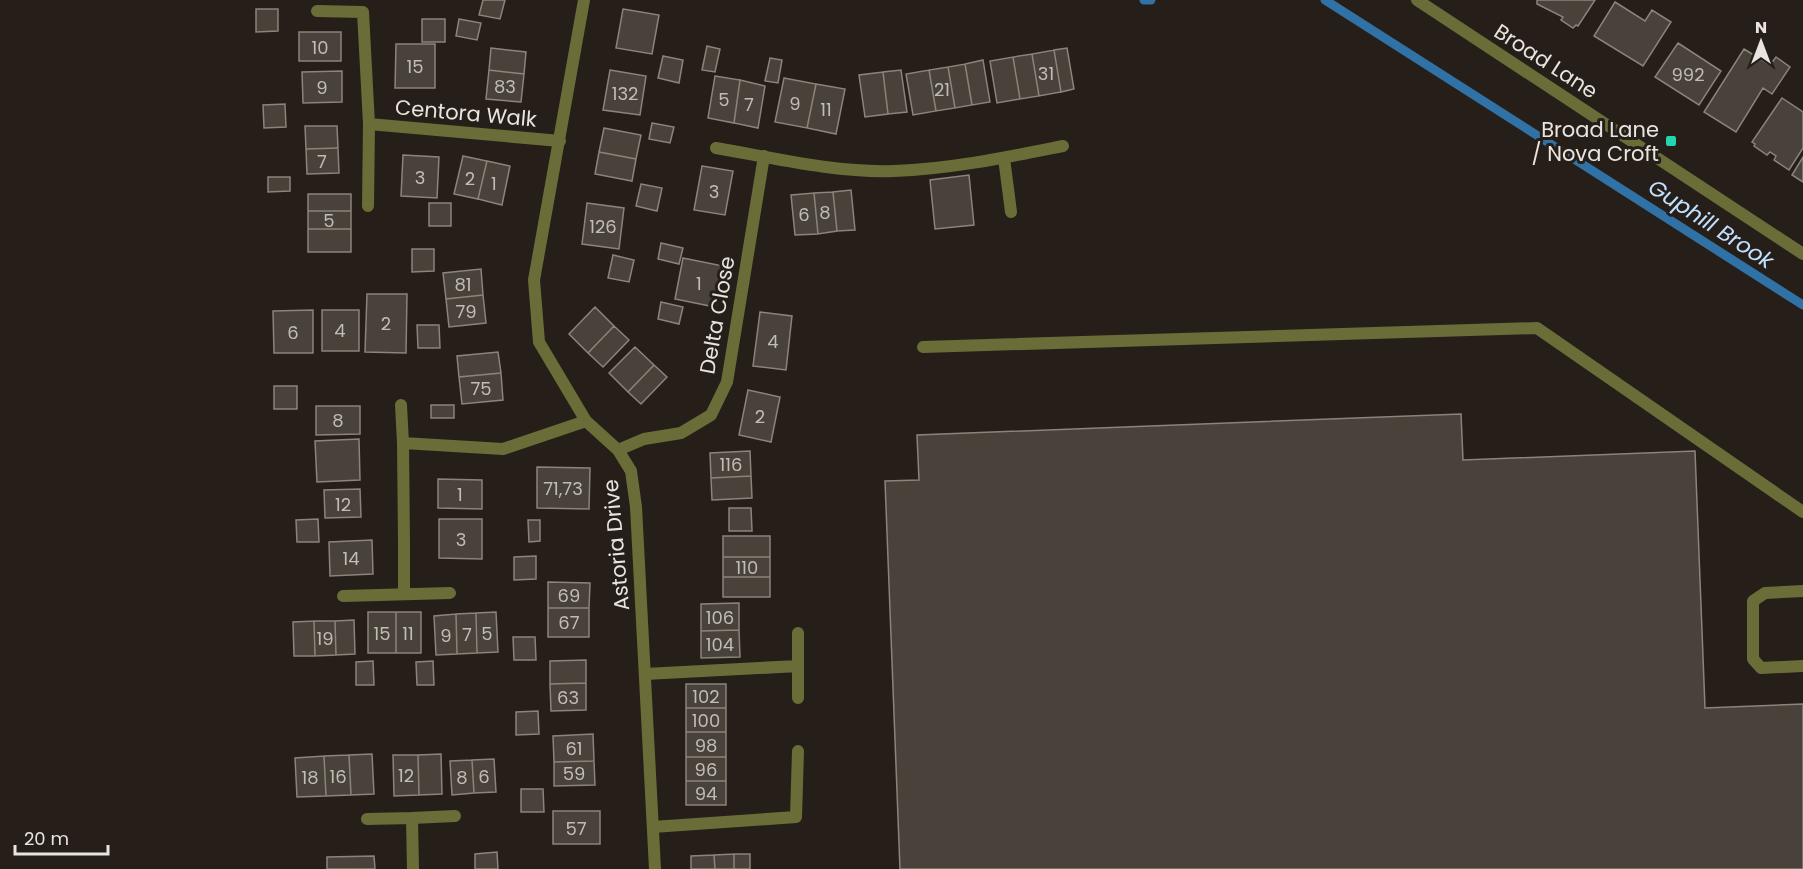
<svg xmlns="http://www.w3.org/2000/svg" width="1803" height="869" font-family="Poppins,sans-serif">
<rect width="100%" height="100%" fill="#261e19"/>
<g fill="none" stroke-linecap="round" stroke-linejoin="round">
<!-- stream -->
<path stroke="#3072a6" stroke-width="9" d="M 1144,0 L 1151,0
M 1325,0 L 1803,305"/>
</g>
<!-- building -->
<path fill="#49423a" stroke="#8b847b" stroke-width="1.5" d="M 483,0 L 505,0 L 500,19 L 479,15 Z
M 1537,0 L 1595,0 L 1578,26 L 1576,25 L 1573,28 L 1561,20 L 1563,17 L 1537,4 Z
M 1615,2 L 1645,21 L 1652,10 L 1671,22 L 1643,66 L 1594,36 Z
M 256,9 L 278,9 L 278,31 L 256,32 Z
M 623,9 L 659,15 L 652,54 L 616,48 Z
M 422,19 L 445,19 L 445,42 L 422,42 Z
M 459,19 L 481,23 L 477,40 L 456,36 Z
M 299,32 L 341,32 L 341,61 L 299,61 Z
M 1678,43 L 1721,71 L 1699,105 L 1655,77 Z
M 396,44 L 435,44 L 435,88 L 395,88 Z
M 707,46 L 720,49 L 715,72 L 702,70 Z
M 491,48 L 526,52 L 524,74 L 489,70 Z
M 1067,48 L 1074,89 L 1061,92 L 1054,50 Z
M 1744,49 L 1770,65 L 1776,57 L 1790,67 L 1772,94 L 1763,88 L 1736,132 L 1704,112 Z
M 1054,50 L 1061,92 L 1039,96 L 1032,54 Z
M 1032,54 L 1039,96 L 1020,99 L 1013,57 Z
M 663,56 L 683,60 L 679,83 L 658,78 Z
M 1013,57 L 1020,99 L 997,103 L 990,61 Z
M 770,58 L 782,60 L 778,83 L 765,81 Z
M 983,60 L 990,102 L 972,105 L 965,64 Z
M 965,64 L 972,105 L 955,108 L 948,67 Z
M 948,67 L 955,108 L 936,111 L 929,70 Z
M 489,70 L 524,74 L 521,102 L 486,99 Z
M 610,70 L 646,76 L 640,115 L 603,110 Z
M 901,70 L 907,112 L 888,114 L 883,72 Z
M 929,70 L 936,111 L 913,115 L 906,74 Z
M 342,71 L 342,102 L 303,103 L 302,72 Z
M 883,72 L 888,114 L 865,117 L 859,75 Z
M 715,76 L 740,80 L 734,123 L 708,118 Z
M 784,78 L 816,84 L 807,128 L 775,122 Z
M 740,80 L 765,86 L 758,128 L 734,123 Z
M 816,84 L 845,89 L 836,134 L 807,128 Z
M 1782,98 L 1803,112 L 1803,148 L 1789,170 L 1774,160 L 1776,156 L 1770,152 L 1767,155 L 1754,146 L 1755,144 L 1752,142 Z
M 285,104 L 286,127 L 264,128 L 263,105 Z
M 652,123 L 674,127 L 670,143 L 649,139 Z
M 305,126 L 337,126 L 338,148 L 306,149 Z
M 604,128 L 641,135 L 636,159 L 599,152 Z
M 338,148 L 339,173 L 307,174 L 306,149 Z
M 599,152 L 636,159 L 632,181 L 595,174 Z
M 403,155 L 439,157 L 437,198 L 401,196 Z
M 463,156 L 487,161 L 478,199 L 454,194 Z
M 1803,157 L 1803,182 L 1792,175 Z
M 487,161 L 510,166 L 502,205 L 478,199 Z
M 702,166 L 733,171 L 725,215 L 694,210 Z
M 969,175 L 974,225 L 935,229 L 930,180 Z
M 268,177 L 290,177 L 290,191 L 268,192 Z
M 641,184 L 662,188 L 657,211 L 636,206 Z
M 851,190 L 855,230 L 837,231 L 833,192 Z
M 833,192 L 837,231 L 818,234 L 814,193 Z
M 814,193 L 818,234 L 795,235 L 791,195 Z
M 308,194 L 351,194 L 351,211 L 308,211 Z
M 429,203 L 451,203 L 451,226 L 429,226 Z
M 587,203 L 624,208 L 619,249 L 582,244 Z
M 308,211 L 351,211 L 351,229 L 308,229 Z
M 308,229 L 351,229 L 351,252 L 308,252 Z
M 661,243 L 683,248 L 679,264 L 658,259 Z
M 412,249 L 434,249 L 434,271 L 412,272 Z
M 613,255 L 634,260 L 629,282 L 608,278 Z
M 683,258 L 723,266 L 715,307 L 675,299 Z
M 481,269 L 483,295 L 446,299 L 443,273 Z
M 367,294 L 407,294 L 406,353 L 365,352 Z
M 483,295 L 486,323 L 449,327 L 446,299 Z
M 661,302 L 683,307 L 679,324 L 658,319 Z
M 595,307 L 614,326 L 588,353 L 569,334 Z
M 313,310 L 313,353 L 274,353 L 273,311 Z
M 322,310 L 359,310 L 359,351 L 322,351 Z
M 760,312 L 792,316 L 786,370 L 753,366 Z
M 417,325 L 439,325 L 440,348 L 418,348 Z
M 614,326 L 629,340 L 603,367 L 588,353 Z
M 635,347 L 654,365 L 628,392 L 609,373 Z
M 498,352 L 501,373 L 459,377 L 457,356 Z
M 654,365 L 667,377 L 641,404 L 628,392 Z
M 501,373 L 503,400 L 462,404 L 459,377 Z
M 274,386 L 297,386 L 297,409 L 274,409 Z
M 748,390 L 780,397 L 771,442 L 739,435 Z
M 431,405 L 454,405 L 454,418 L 431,418 Z
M 316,406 L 360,406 L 360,434 L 316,435 Z
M 1461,414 L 1463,460 L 1695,451 L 1705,708 L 1803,704 L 1803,869 L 900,869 L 885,481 L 919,480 L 917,435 Z
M 359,439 L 360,480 L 317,482 L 315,441 Z
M 750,451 L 751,476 L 711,478 L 710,453 Z
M 537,467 L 590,468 L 589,509 L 537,508 Z
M 751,476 L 752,498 L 712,500 L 711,478 Z
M 438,479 L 482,480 L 482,509 L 438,508 Z
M 360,489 L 361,517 L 325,518 L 324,490 Z
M 729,508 L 751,508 L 752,531 L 729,531 Z
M 318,519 L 319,542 L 297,542 L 296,520 Z
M 439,519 L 482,519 L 482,559 L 439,558 Z
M 528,520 L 540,520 L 540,541 L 529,542 Z
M 723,536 L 770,536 L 770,557 L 723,557 Z
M 372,540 L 373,574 L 330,576 L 329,542 Z
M 536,556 L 536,579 L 514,580 L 514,557 Z
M 723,557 L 770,557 L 770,577 L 723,577 Z
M 723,577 L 770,577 L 770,597 L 723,597 Z
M 548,582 L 590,583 L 589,608 L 548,608 Z
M 739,603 L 739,630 L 701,631 L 701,604 Z
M 548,608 L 589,608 L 589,637 L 548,637 Z
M 368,612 L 396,612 L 396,653 L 368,653 Z
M 396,612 L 421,612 L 421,653 L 396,653 Z
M 496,612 L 498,652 L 477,653 L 476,613 Z
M 476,613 L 477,653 L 457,654 L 456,614 Z
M 456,614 L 457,654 L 436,655 L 434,616 Z
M 354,620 L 355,654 L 336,655 L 335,621 Z
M 314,621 L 315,656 L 294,656 L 293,622 Z
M 314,621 L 335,621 L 336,655 L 315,656 Z
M 739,630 L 740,657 L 701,658 L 701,631 Z
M 513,637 L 535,637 L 536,660 L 514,660 Z
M 586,660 L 586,683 L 550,684 L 550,661 Z
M 373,661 L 374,685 L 356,685 L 356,662 Z
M 433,661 L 434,685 L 417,685 L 416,662 Z
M 586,683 L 586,710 L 551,711 L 550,684 Z
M 686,684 L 726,684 L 726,708 L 686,708 Z
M 686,708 L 726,708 L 726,732 L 686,732 Z
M 538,711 L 539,734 L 516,735 L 516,712 Z
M 686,732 L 726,732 L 726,757 L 686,757 Z
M 593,734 L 594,761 L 554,762 L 553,736 Z
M 372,754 L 374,794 L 351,795 L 349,755 Z
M 441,754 L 442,794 L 419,795 L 418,755 Z
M 349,755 L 351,795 L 326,796 L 324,756 Z
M 393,755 L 418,755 L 419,795 L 394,796 Z
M 324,756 L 326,796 L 297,797 L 295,758 Z
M 686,757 L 726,757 L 726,781 L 686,781 Z
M 494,759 L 496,792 L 474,793 L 472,760 Z
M 472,760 L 474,793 L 452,795 L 450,761 Z
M 594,761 L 595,785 L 554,786 L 554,762 Z
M 686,781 L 726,781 L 726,805 L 686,805 Z
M 521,789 L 543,789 L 544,812 L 521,812 Z
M 553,811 L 600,811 L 600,844 L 553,844 Z
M 497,852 L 498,869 L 475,869 L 475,854 Z
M 734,854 L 734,869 L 715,869 L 714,855 Z
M 734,854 L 750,854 L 750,869 L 734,869 Z
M 714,855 L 715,869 L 691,869 L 691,856 Z
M 374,856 L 375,869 L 327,869 L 327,857 Z"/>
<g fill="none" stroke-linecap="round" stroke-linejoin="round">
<!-- service -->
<path stroke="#6a6d38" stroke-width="12" d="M 923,347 L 1537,328 L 1803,512
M 404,542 L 404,594
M 1803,591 L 1765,593 L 1753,601 L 1753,659 L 1761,668 L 1803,666
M 343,596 L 450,593
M 798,666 L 798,698
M 645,674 L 798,666 L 798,633
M 653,827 L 796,817 L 798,751"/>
<!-- minor -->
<path stroke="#6a6d38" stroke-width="12" d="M 584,0 L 534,280 L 539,342 L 586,421 L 618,450 L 631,471 L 636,507 L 655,869
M 317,11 L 363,12 L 369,124 L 368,206
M 369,124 L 560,141
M 716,148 C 774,158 836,173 894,171 C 951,169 1008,157 1063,146
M 1004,158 L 1011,212
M 401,405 L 403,443
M 618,450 L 644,439 L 681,433 L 711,415 L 727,382 L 764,156
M 404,542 L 403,443 L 503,449 L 586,421
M 412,818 L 455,816
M 367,819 L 412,818 L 413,869"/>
<!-- tertiary -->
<path stroke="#6a6d38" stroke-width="12" d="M 1417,0 L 1803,254"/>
</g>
<!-- markers -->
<rect fill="#24d5ae" stroke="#261e19" stroke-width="2" x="1665" y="135" width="12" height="12" rx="3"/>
<g text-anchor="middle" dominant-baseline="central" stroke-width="6" stroke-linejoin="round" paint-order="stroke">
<!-- number labels -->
<g font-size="18" fill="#c2bcb6">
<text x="320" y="47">10</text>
<text x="415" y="66">15</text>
<text x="1046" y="73">31</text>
<text x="1688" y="74">992</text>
<text x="505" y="86">83</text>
<text x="322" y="87">9</text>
<text x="942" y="89">21</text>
<text x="625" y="93">132</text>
<text x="724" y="99">5</text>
<text x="795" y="103">9</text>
<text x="749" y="104">7</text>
<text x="826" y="109">11</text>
<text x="322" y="161">7</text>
<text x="420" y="177">3</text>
<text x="470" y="178">2</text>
<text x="494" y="183">1</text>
<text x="714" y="191">3</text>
<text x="825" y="212">8</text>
<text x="804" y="214">6</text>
<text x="329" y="220">5</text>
<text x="603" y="226">126</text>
<text x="699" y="283">1</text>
<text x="463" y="284">81</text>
<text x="466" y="311">79</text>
<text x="386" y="323">2</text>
<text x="340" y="330">4</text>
<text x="293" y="332">6</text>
<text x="773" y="341">4</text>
<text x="481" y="388">75</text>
<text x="760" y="416">2</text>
<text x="338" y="420">8</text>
<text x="731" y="464">116</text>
<text x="563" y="488">71,73</text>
<text x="460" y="494">1</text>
<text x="343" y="504">12</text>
<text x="461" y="539">3</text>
<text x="351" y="558">14</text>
<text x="747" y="567">110</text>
<text x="569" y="595">69</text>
<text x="720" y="617">106</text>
<text x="569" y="622">67</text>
<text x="382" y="633">15</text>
<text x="408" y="633">11</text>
<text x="487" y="633">5</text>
<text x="467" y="634">7</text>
<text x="446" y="635">9</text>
<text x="325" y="638">19</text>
<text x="720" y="644">104</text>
<text x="706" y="696">102</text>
<text x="568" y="697">63</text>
<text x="706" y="720">100</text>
<text x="706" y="745">98</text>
<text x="574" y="748">61</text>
<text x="706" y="769">96</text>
<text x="574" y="773">59</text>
<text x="406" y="775">12</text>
<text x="338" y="776">16</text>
<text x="484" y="776">6</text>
<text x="310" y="777">18</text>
<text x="462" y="777">8</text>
<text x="706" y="793">94</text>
<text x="576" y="828">57</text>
</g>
<!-- street labels -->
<g font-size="21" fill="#eae4e0" stroke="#261e19">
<text transform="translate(1546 61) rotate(33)">Broad Lane</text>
<text transform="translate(466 113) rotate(5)">Centora Walk</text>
<text transform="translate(717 315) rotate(-80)">Delta Close</text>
<text transform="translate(616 545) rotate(-95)">Astoria Drive</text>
</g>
<!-- poi labels -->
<g font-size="21" fill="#eae4e0" stroke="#261e19" text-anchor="end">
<text x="1659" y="129">Broad Lane<tspan x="1659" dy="24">/ Nova Croft</tspan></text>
</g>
<!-- water labels -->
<g font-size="22" font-style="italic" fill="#c0e1ff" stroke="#261e19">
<text transform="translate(1711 224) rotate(33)">Guphill Brook</text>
</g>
</g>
<!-- north arrow -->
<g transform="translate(1761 42)" stroke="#261e19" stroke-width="4.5" paint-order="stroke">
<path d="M0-4.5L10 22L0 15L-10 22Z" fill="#eae4e0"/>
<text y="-9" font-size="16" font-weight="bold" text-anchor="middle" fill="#eae4e0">N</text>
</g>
<!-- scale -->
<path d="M15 845v9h93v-9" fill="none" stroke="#eae4e0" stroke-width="3"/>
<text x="24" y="845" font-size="18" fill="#eae4e0" stroke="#261e19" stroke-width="4.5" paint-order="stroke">20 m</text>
</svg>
